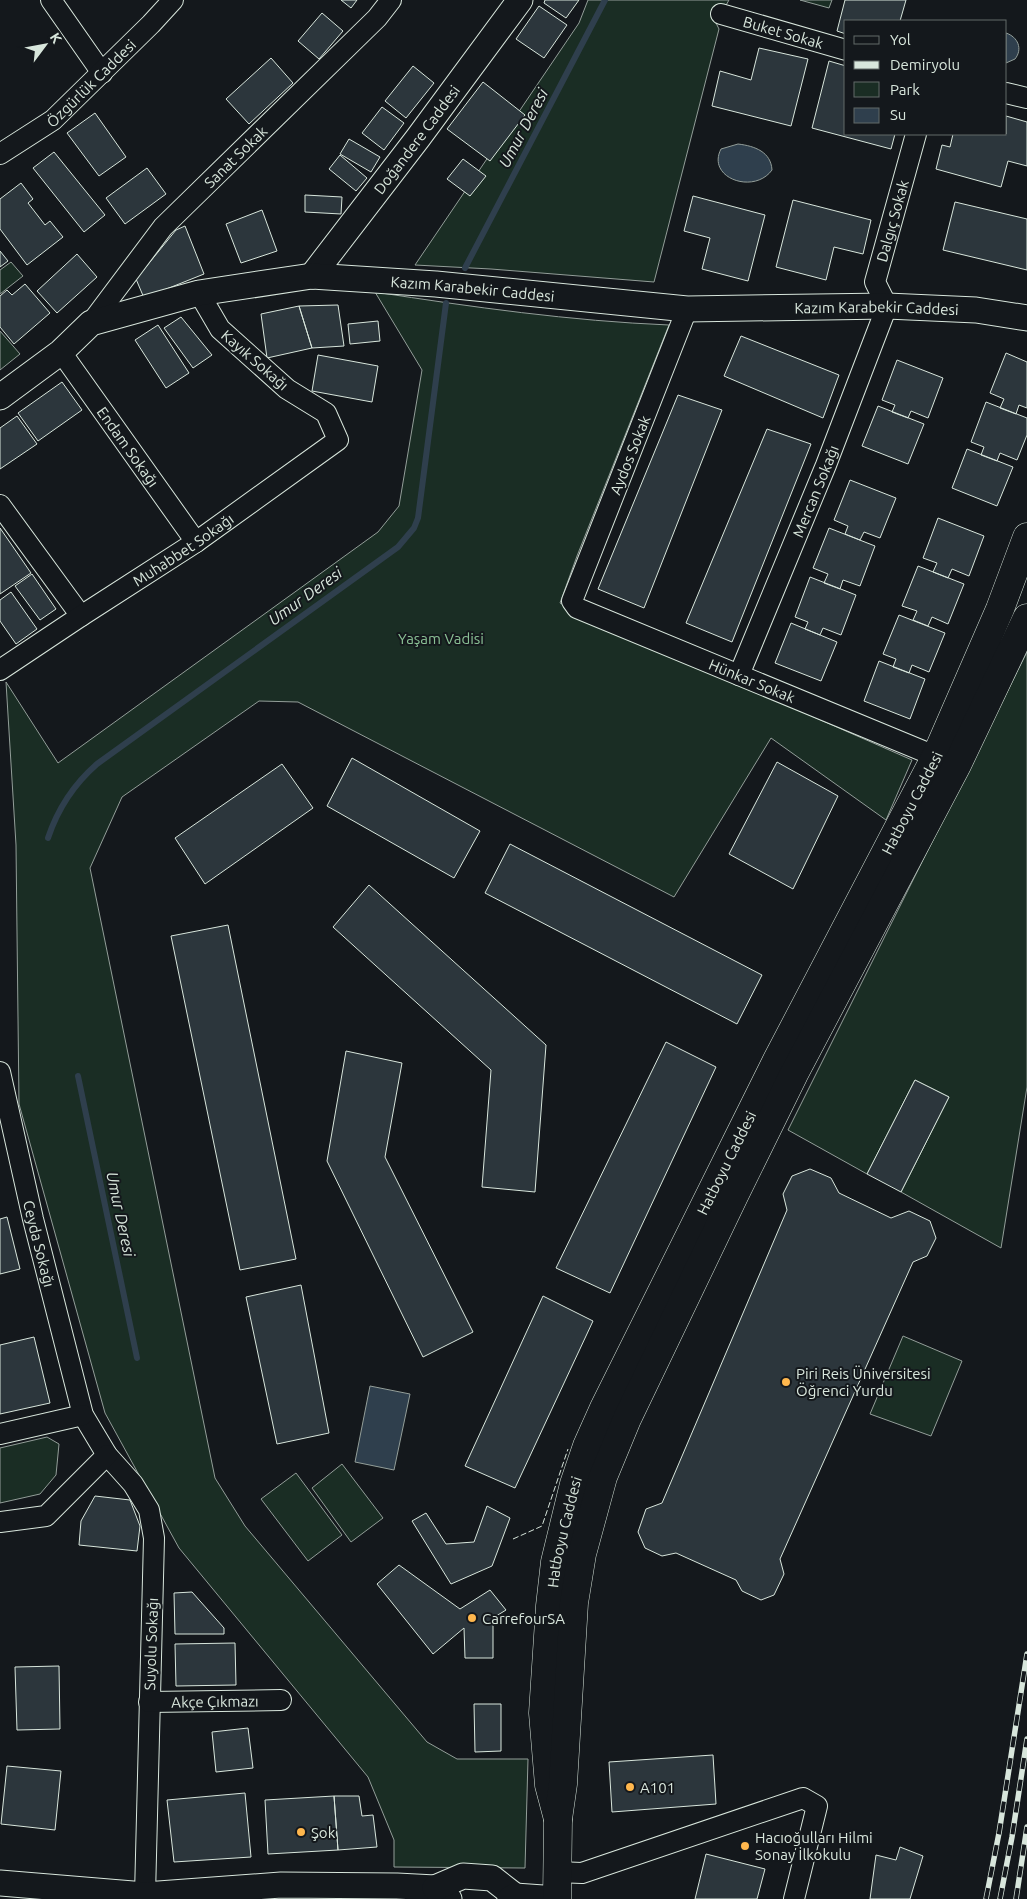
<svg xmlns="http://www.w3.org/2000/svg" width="1027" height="1899" font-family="Ubuntu,sans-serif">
<rect width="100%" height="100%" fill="#14181c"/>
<!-- green -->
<path fill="#1a2d24" stroke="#939e99" d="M 588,0 L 729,0 L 716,23 L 719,29 L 654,282 L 491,269 L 415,265 L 579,23 Z
M 800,0 L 832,0 L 829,8 Z
M 11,262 L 23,276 L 0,294 L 0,270 Z
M 375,292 C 472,307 571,321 669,325 L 577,556 L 560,603 L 588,618 L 912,760 L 886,820 L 771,738 L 674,897 L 298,702 L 259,701 L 122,797 L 90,868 L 215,1478 L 245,1526 L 427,1742 L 457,1759 L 528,1759 L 525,1868 L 394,1867 L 394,1840 L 368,1777 L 179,1548 L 105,1413 L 19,1104 L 16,845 L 6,682 L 58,763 L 378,532 L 399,506 L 422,370 Z
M 0,331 L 20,354 L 0,370 Z
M 1027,652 L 1027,1087 L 1001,1248 L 901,1192 L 949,1097 L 915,1080 L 867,1174 L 788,1130 Z
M 903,1336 L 962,1361 L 931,1436 L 870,1414 Z
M 47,1437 L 59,1444 L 56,1475 L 40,1494 L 0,1503 L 0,1448 Z
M 342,1464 L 383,1518 L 351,1542 L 312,1488 Z
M 296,1473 L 342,1535 L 308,1561 L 261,1499 Z"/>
<!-- water -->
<path fill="#2f3f4d" stroke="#939e99" d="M 1006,33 C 1018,37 1023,49 1015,59 L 1006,63 Z
M 738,144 C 755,146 771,152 772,170 C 754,195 706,178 721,149 Z
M 370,1386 L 410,1394 L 394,1470 L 355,1462 Z"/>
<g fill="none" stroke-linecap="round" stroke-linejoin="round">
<!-- stream -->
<path stroke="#2f3f4d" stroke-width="6" d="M 465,268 L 605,0
M 48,838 C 58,808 73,785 97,764 L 398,547 L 414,528 L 418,518 L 446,303
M 78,1076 L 137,1358"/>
</g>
<!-- building -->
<path fill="#2c363c" stroke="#d8e6dc" d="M 341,0 L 357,0 L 351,8 Z
M 545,0 L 579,0 L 566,18 L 544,3 Z
M 845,0 L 906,0 L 900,21 L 846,21 L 846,34 L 837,31 Z
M 539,6 L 567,25 L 544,58 L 516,39 Z
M 322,13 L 343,31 L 319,59 L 298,41 Z
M 759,48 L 808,59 L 791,126 L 712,106 L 720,71 L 751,80 Z
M 271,58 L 293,83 L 249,124 L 226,99 Z
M 829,61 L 846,66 L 846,134 L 895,134 L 891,149 L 812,128 Z
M 413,66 L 434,83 L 406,118 L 385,101 Z
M 483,82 L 525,115 L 490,161 L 447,129 Z
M 382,107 L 404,123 L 384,150 L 362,133 Z
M 95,113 L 126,157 L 99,176 L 67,133 Z
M 1006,116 L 1027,122 L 1027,166 L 1008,161 L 1001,187 L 936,169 L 942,145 L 950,147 L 953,134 L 1006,134 Z
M 349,139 L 380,157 L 371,172 L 340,154 Z
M 54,152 L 105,215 L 84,232 L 33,168 Z
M 340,155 L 367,178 L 356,191 L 329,169 Z
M 463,159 L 486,176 L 470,196 L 447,179 Z
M 147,168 L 166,194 L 125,224 L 106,198 Z
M 21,183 L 33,199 L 28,203 L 45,225 L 50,221 L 63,237 L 27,265 L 0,229 L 0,199 Z
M 305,195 L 342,197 L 341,214 L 305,212 Z
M 693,196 L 765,215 L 748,281 L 702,269 L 710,238 L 684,231 Z
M 793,200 L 871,220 L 863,254 L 834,247 L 826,280 L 776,267 Z
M 955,202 L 1027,219 L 1027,270 L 943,250 Z
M 262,210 L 277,251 L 241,263 L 226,224 Z
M 185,226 L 204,274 L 144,298 L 136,279 L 176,230 Z
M 0,251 L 8,261 L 0,267 Z
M 77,254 L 97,277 L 57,313 L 37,291 Z
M 25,284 L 50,313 L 14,344 L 0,327 L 0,296 L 7,290 L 12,295 Z
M 338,305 L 344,346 L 312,348 L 299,306 Z
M 299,306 L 312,348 L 267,358 L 261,314 Z
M 181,317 L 212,355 L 193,368 L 164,328 Z
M 378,321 L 380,341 L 350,344 L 348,324 Z
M 158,325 L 189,373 L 166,388 L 135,340 Z
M 741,336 L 839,375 L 823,418 L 724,376 Z
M 1006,353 L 1027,362 L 1027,408 L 1019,405 L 1016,414 L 1000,408 L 1004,399 L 990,393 Z
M 318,355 L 378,366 L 372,402 L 312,391 Z
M 897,360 L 943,378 L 928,418 L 911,411 L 908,418 L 892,412 L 895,405 L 882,400 Z
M 62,382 L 82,410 L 38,441 L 18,413 Z
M 678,395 L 722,410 L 644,608 L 598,589 Z
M 986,402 L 1027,418 L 1027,435 L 1017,460 L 1000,453 L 997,461 L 981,455 L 984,447 L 971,442 Z
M 878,406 L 924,424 L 908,464 L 862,446 Z
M 17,416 L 37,444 L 0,469 L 0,428 Z
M 767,429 L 811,444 L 732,642 L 686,623 Z
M 967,449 L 1013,467 L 997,506 L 952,488 Z
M 850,480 L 896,498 L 880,538 L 864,532 L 860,540 L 845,534 L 848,526 L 834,520 Z
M 938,518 L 984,536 L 969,576 L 952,569 L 948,578 L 933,572 L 937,563 L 923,558 Z
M 0,528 L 31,573 L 0,594 Z
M 829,528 L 875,546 L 860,586 L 843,580 L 840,589 L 824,583 L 828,574 L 813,568 Z
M 918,566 L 964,584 L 948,624 L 932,617 L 928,626 L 913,620 L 917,611 L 902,606 Z
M 32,574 L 56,609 L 40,620 L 15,586 Z
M 810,577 L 856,595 L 841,635 L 823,628 L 820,635 L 805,629 L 808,622 L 795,617 Z
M 11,592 L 37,629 L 16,644 L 0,621 L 0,600 Z
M 899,615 L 945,633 L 929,672 L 912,665 L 909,673 L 893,667 L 896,659 L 883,654 Z
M 791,623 L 837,642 L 821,681 L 775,663 Z
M 879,661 L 925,679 L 910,719 L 864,701 Z
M 352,758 L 480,831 L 454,878 L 327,806 Z
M 777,762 L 838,796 L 793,889 L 729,854 Z
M 282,764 L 313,808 L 205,884 L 175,838 Z
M 510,844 L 762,975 L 737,1024 L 485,893 Z
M 369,885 L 546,1045 L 535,1192 L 482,1187 L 491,1070 L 333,927 Z
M 228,925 L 296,1259 L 240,1270 L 171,936 Z
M 666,1042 L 716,1067 L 610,1293 L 556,1268 Z
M 346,1051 L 402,1063 L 385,1157 L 473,1332 L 423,1357 L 327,1161 Z
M 915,1080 L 949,1097 L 901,1192 L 867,1174 Z
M 810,1169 L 831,1178 L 839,1193 L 891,1218 L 909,1211 L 930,1221 L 936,1238 L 927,1256 L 913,1262 L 780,1559 L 784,1574 L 774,1595 L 761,1600 L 742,1591 L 736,1580 L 676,1553 L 662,1556 L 645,1548 L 638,1532 L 646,1509 L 662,1503 L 787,1210 L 783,1194 L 792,1176 Z
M 7,1217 L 20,1269 L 0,1274 L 0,1219 Z
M 301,1285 L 329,1433 L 277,1444 L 246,1297 Z
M 543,1296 L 593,1321 L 515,1488 L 465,1466 Z
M 34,1337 L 50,1403 L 0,1414 L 0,1345 Z
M 95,1496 L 130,1500 L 140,1526 L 137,1551 L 79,1545 L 81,1521 Z
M 487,1506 L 510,1518 L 492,1566 L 451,1584 L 412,1521 L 426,1513 L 446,1544 L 474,1542 Z
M 399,1565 L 460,1609 L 490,1590 L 506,1610 L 493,1618 L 493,1658 L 465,1658 L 464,1628 L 433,1654 L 377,1584 Z
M 192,1592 L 224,1628 L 224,1634 L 175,1634 L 174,1593 Z
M 235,1643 L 236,1685 L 176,1686 L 175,1644 Z
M 59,1666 L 60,1729 L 17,1730 L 15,1667 Z
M 474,1704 L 501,1704 L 501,1751 L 475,1752 Z
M 248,1728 L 253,1768 L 216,1772 L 212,1732 Z
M 713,1755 L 716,1804 L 612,1812 L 609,1762 Z
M 7,1766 L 61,1771 L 55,1830 L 1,1824 Z
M 245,1793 L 251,1857 L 174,1862 L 167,1800 Z
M 334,1796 L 359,1796 L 362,1816 L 373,1815 L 377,1847 L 338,1850 Z
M 334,1796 L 338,1850 L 268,1854 L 265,1800 Z
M 900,1847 L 923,1856 L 910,1899 L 870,1899 L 876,1855 L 896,1860 Z
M 706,1854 L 765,1869 L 757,1899 L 695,1899 Z"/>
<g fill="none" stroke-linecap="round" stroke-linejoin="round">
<defs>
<g id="minor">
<path d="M 51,0 L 102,73"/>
<path id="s1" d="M 721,14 L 846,50"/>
<path d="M 1006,93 L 1027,98"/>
<path id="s2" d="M 0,154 L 53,120 L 151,24 L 173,0"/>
<path id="s3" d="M 687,309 L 572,601 L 577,608 L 947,761"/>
<path id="s4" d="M 91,323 L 163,227 L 377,18 L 391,0"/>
<path id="s5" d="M 61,352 L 196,542"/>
<path d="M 0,505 L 81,616"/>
<path id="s6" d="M 0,670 L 81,616 L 196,542 L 338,440 L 326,413 L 287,389 L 220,329 L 199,293"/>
<path id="s7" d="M 739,675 L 826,465 L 887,306 L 875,282 L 916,134"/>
<path id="s8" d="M 0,1072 L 33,1219 L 83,1415 L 107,1455 L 133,1484 L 149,1510 L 154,1538 L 145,1895"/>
<path d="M 0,1434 L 83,1415"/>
<path d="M 0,1522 L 46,1516 L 107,1455"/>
<path id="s9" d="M 149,1702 L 281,1700"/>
<path d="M 557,1872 L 582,1873 L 803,1798 L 817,1806 L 794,1899"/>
</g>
<g id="tertiary">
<path id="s10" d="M 312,276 L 418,138 L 520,0"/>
<path id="s11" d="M 0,397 L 61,352 L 91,323 L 199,293 L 312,276 L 436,284 L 687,309 L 887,306 L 976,310 L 1027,318"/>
<path d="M 0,1883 L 145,1895 L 281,1885 L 397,1886 L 435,1888 L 449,1899"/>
<path d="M 435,1888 L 463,1876 L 492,1878 L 515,1896"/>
<path d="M 510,1899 L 515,1896 L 557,1899"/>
</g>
<g id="primary">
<path id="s12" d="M 558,1819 L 549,1785 L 543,1713 L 550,1606 L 555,1562 L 574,1484 L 587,1446 L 604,1408 L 777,1060 L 936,756 L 1000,609 L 1027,537"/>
<path d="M 557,1899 L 558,1819 L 563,1784 L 574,1603 L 582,1554 L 603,1477 L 627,1419 L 734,1196 L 794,1074 L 957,765 L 1027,618"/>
</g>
</defs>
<!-- minor casing -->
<use href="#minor" stroke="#d8e6dc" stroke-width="22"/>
<!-- tertiary casing -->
<use href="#tertiary" stroke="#d8e6dc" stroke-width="27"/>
<!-- primary casing -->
<use href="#primary" stroke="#d8e6dc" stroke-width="29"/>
<!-- minor -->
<use href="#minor" stroke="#14181c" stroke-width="20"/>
<!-- tertiary -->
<use href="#tertiary" stroke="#14181c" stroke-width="25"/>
<!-- primary -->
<use href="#primary" stroke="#14181c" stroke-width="28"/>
<defs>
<path id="rail" d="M 986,1899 L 999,1833 L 1027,1654
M 1000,1899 L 1012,1837 L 1027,1739
M 1016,1899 L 1027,1827"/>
</defs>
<!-- rail casing -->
<use href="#rail" stroke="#d8e6dc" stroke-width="5.5"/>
<!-- rail -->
<use href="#rail" stroke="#14181c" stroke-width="4" stroke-dasharray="11" stroke-linecap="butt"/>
<!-- fence -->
<path stroke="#d8e6dc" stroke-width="1" stroke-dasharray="6 2.5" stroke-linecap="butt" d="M 513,1539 L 542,1526 L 568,1449"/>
</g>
<!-- markers -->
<g fill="#ffb74d" stroke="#14181c" stroke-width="2">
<circle cx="786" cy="1382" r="5"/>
<circle cx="472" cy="1618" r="5"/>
<circle cx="630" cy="1787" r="5"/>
<circle cx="301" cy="1832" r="5"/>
<circle cx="745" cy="1846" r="5"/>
</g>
<g text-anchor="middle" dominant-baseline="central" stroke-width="4" stroke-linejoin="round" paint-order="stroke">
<!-- street labels -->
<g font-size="15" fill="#d8e6dc" stroke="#14181c">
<text stroke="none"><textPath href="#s1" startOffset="65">Buket Sokak</textPath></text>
<text stroke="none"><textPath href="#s2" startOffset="116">Özgürlük Caddesi</textPath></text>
<text stroke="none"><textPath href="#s10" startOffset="172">Doğandere Caddesi</textPath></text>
<text stroke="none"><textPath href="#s4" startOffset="221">Sanat Sokak</textPath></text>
<text stroke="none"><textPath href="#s7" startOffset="488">Dalgıç Sokak</textPath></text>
<text stroke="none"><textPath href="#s11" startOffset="505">Kazım Karabekir Caddesi</textPath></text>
<text stroke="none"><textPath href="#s11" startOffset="910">Kazım Karabekir Caddesi</textPath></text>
<text transform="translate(255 360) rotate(41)">Kayık Sokağı</text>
<text stroke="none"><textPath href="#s5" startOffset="116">Endam Sokağı</textPath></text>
<text transform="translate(630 455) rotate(-68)">Aydos Sokak</text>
<text stroke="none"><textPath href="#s7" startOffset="199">Mercan Sokağı</textPath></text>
<text stroke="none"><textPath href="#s6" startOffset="219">Muhabbet Sokağı</textPath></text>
<text stroke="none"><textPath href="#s3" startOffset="512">Hünkar Sokak</textPath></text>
<text stroke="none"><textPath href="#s12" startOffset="1100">Hatboyu Caddesi</textPath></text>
<text stroke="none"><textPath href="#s12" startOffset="695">Hatboyu Caddesi</textPath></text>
<text stroke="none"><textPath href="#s8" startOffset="176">Ceyda Sokağı</textPath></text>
<text stroke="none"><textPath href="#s12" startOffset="290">Hatboyu Caddesi</textPath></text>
<text transform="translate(151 1644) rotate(-88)">Suyolu Sokağı</text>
<text stroke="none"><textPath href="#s9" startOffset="66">Akçe Çıkmazı</textPath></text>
</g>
<!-- park labels -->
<g font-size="15" fill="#8ac095" stroke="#14181c">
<text x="441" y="638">Yaşam Vadisi</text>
</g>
<!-- poi labels -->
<g font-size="15" fill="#d8e6dc" stroke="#14181c" text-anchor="start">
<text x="796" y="1373">Piri Reis Üniversitesi<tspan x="796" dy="17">Öğrenci Yurdu</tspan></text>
<text x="482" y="1618">CarrefourSA</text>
<text x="640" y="1787">A101</text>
<text x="311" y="1832">Şok</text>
<text x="755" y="1837">Hacıoğulları Hilmi<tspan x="755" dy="17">Sonay İlkokulu</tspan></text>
</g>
<!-- water labels -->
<g font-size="16" font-style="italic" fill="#d8e6dc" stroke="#14181c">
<text transform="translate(523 128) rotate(-62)">Umur Deresi</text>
<text transform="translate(305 596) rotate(-36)">Umur Deresi</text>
<text transform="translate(121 1214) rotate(78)">Umur Deresi</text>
</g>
</g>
<!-- legend -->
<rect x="844" y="20" width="162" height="115" fill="#14181c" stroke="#626a69"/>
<rect x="854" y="36" width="25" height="8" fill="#14181c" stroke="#626a69"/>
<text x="890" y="45" font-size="15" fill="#d8e6dc">Yol</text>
<rect x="854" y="61" width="25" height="8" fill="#d8e6dc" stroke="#626a69"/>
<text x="890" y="70" font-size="15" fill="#d8e6dc">Demiryolu</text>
<rect x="854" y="82" width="25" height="15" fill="#1a2d24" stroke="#626a69"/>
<text x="890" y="95" font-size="15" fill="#d8e6dc">Park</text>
<rect x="854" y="108" width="25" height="15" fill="#2f3f4d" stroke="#626a69"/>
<text x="890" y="120" font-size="15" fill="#d8e6dc">Su</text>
<!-- north arrow -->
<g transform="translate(45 45) rotate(58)" stroke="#14181c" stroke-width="4" paint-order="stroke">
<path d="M0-4L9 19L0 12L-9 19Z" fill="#d8e6dc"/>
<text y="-8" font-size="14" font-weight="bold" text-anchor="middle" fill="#d8e6dc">K</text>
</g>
</svg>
